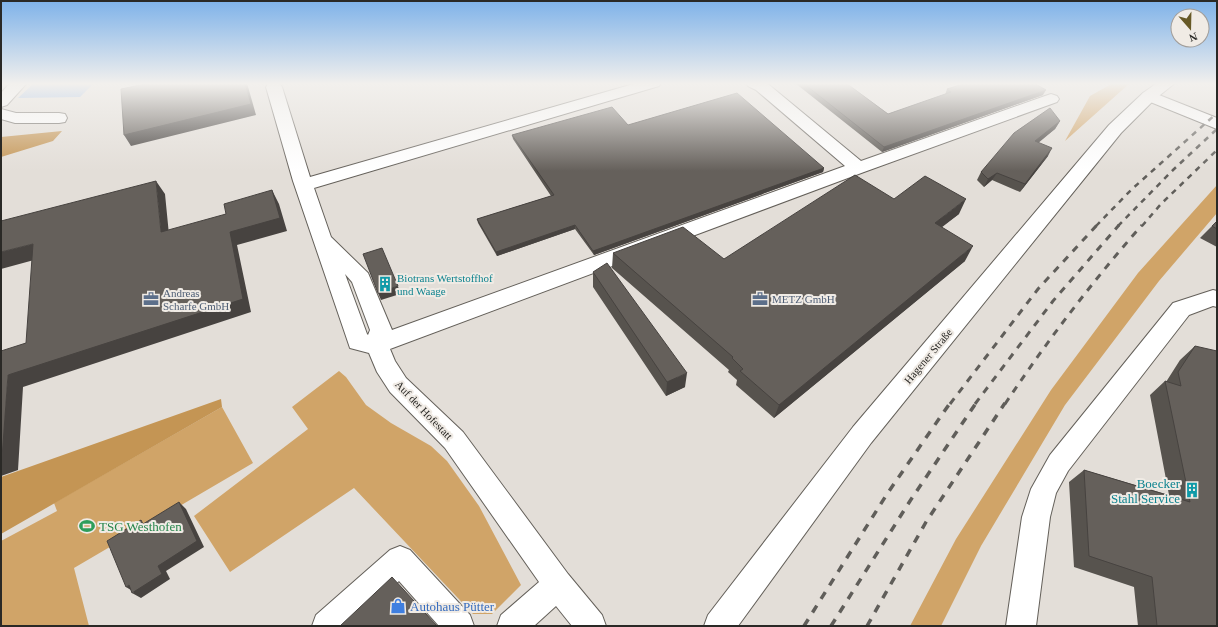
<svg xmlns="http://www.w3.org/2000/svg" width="1218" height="627" font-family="Georgia,serif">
<rect width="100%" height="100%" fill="#e3ded8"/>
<!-- green -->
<path fill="#d0a468" d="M 1113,83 L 1130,83 L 1065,141 L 1090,96 Z
M 1217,185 L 1217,213 L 1159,281 L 1065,405 L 981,546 L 941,626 L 910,626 L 956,539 L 1051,390 L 1138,273 Z
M 339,371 L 346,377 L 366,405 L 391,423 L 431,446 L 447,461 L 479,506 L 521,585 L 492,614 L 473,614 L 354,488 L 230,572 L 194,516 L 308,429 L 292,407 Z
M 222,407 L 253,463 L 74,568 L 89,626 L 1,626 L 1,541 L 57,511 L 54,503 Z"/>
<!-- forest -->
<path fill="#c49554" d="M 62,131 L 53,141 L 1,157 L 1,137 Z
M 221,399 L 222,407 L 1,534 L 1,477 Z"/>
<!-- water -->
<path fill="#80aeea" d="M 34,83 L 94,83 L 80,97 L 18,98 Z"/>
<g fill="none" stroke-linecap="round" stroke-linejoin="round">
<defs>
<path id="minor" d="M 10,83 L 27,83 L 7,105 L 1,107 L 1,93 Z
M 276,83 L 280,84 L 282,87 L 310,177 L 637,83 L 661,83 L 659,86 L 314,188 L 331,237 L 368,273 L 392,330 L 845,166 L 756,90 L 748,86 L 746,83 L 768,84 L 861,161 L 1045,96 L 1051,94 L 1057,96 L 1059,99 L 1057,102 L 864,172 L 390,349 L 395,361 L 406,378 L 463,432 L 568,574 L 602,615 L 606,626 L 572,626 L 556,606 L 534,626 L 497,626 L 501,615 L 539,582 L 445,448 L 390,392 L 377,372 L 369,353 L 350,348 L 293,181 L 266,87 L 268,84 ZM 345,274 L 352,282 L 370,330 L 368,335 L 367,334 Z
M 1149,91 L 1217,118 L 1217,129 L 1143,99 L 1141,96 L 1143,93 Z
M 1,109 L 16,113 L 59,113 L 65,114 L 67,118 L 65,122 L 59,123 L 15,123 L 1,119 Z
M 1213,290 L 1217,291 L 1217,307 L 1213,306 L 1189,315 L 1068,471 L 1056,493 L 1050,517 L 1036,626 L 1006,626 L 1022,517 L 1031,489 L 1050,455 L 1173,303 Z
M 400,546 L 410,550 L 470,615 L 474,626 L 439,626 L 399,581 L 350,626 L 312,626 L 316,615 L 390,550 Z"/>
<path id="major" d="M 1157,83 L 1175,83 L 1155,99 L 1121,133 L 871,443 L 738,626 L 704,626 L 708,615 L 853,427 L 1109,125 L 1143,93 Z"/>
</defs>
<!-- minor casing -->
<use href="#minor" stroke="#64605a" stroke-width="2"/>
<!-- major casing -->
<use href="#major" stroke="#64605a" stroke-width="2"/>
<!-- minor -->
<use href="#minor" fill="#fff" fill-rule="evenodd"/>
<!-- major -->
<use href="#major" fill="#fff" fill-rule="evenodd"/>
<!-- rail-far2 -->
<path stroke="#605e5a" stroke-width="2.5" stroke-dasharray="5.5 5.5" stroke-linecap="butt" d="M 1096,226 L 1131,190 L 1217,113
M 1118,226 L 1173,170 L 1217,129
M 1142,226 L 1161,204 L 1217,150"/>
<!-- rail-far1 -->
<path stroke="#605e5a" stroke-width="3" stroke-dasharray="7 7" stroke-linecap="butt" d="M 950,404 L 1038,289 L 1097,225
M 975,404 L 1053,301 L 1119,225
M 1005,404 C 1047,341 1092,282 1142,225"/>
<!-- rail -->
<path stroke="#605e5a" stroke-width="3.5" stroke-dasharray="8 8" stroke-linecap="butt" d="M 804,626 L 887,494 L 950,403
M 831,626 L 910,501 L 976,403
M 867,626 L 926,522 L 1005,403"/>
</g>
<!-- wall -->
<path fill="#57534e" d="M 795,83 L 846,83 L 888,114 L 945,95 L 947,89 L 1043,95 L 882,152 Z
M 1060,121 L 1055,129 L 1038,142 L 1048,156 L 1020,192 L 992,180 L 984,187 L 977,180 L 981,172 Z
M 628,125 L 824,168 L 823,172 L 594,255 L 575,229 L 497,256 L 478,223 L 477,219 L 551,196 L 513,139 L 512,135 Z
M 959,214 L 941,227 L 965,261 L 774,418 L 736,385 L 737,380 L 728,372 L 729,370 L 612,268 L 613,253 L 724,259 Z
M 1217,221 L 1217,247 L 1200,238 Z
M 593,272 L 685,387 L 666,396 L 593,287 Z
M 1195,346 L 1217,626 L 1138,626 L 1134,587 L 1074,567 L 1069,482 L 1084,470 L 1169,495 L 1150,395 L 1165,381 L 1166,382 L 1180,360 Z"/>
<!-- shaded-wall -->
<path fill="#474340" d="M 245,83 L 247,83 L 256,115 L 131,146 L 124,135 Z
M 1046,90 L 1043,95 L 882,152 L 884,147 Z
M 1060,121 L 1055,129 L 1031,149 L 1035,141 Z
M 1052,148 L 1048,156 L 1020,192 L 1025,184 Z
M 824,168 L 823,172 L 594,255 L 593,251 Z
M 997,173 L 992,180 L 984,187 L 988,179 Z
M 156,181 L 165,194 L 170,245 L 161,232 Z
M 272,190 L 279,204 L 287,231 L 237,245 L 251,312 L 23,387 L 18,470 L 1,476 L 1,459 L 8,375 L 230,232 Z
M 966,199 L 959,214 L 928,238 L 935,223 Z
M 575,225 L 575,229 L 497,256 L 496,252 Z
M 33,244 L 45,257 L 1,269 L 1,252 Z
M 973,246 L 965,261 L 774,418 L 779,405 Z
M 398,286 L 400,294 L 381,300 L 378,293 Z
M 687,373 L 685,387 L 666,396 L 667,382 Z
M 179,502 L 186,509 L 204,547 L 166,571 L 170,579 L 141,598 L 132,593 L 134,592 L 126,587 L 158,566 Z"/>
<!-- building -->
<path fill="#65605b" stroke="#474340" d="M 150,83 L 245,83 L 251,104 L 124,135 L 121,89 Z
M 803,83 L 846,83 L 888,114 L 951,92 L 947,89 L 966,83 L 1034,83 L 1046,90 L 884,147 Z
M 737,93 L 824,168 L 593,251 L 575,225 L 496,252 L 477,219 L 554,195 L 512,135 L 612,107 L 628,125 Z
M 1050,108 L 1060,121 L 1035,141 L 1052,148 L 1025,184 L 997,173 L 988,179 L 981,172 L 1014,133 Z
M 855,175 L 894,199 L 925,176 L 966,199 L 935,223 L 973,246 L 779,405 L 740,371 L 743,369 L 732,358 L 733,357 L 613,253 L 683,227 L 724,259 Z
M 156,181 L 161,232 L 226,214 L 224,204 L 272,190 L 280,218 L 230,232 L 243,299 L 8,375 L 2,458 L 1,459 L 1,351 L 26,343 L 33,244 L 1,252 L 1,221 Z
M 1217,221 L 1217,229 L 1212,226 Z
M 382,248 L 398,286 L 378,293 L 363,254 Z
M 607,263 L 687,373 L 667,382 L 593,272 Z
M 1195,346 L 1217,351 L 1217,626 L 1157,626 L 1152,577 L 1089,556 L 1084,470 L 1190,502 L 1165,381 L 1181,386 L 1178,372 Z
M 179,502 L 197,541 L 158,566 L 162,574 L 132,593 L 129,585 L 126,587 L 107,541 L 141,520 L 143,524 Z
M 392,577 L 437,626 L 340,626 Z"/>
<!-- sky -->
<linearGradient id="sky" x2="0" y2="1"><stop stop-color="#7eb2e9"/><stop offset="0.49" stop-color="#f2f0ed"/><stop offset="1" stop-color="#f2f0ed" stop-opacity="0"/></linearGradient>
<rect width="1218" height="171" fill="url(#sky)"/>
<!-- icons -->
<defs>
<symbol id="building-bare" viewBox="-9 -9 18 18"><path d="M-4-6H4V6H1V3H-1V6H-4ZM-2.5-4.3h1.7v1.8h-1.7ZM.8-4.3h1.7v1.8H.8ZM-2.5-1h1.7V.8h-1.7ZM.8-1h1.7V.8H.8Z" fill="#0f9aa8" stroke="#f0ebe5" stroke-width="2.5" paint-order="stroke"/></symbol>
<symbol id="office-bare" viewBox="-9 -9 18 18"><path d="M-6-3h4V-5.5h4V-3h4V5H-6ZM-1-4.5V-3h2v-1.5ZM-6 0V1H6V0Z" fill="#5c6f8a" stroke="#f0ebe5" stroke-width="2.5" paint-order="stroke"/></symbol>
<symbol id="stadium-bare" viewBox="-9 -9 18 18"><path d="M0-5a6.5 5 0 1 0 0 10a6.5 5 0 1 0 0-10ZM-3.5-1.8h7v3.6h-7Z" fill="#2e9e5b" stroke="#f0ebe5" stroke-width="2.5" paint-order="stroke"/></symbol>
<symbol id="shop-bare" viewBox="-9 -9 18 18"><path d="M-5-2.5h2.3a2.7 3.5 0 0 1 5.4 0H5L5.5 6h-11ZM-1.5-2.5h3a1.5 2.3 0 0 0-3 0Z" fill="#3f7fe0" stroke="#f0ebe5" stroke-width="2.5" paint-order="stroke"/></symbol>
</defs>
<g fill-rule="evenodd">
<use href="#building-bare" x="374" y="273" width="22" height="22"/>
<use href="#office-bare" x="140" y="288" width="22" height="22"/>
<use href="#office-bare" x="749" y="288" width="22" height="22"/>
<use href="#building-bare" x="1181" y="479" width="22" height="22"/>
<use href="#stadium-bare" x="76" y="515" width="22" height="22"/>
<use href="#shop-bare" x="387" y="595" width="22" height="22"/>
</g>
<g text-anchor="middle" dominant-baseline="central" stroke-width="4" stroke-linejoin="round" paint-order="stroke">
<!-- culture labels -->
<g font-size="11" fill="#0d838f" stroke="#f0ebe5" text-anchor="start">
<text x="397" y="278">Biotrans Wertstoffhof<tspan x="397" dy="13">und Waage</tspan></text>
</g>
<!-- service labels -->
<g font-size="11" fill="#4e5e75" stroke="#f0ebe5" text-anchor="start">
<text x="163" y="293">Andreas<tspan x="163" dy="13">Scharfe GmbH</tspan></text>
<text x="772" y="299">METZ GmbH</text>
</g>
<!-- street labels -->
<g font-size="11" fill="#2a2926" stroke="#f0ebe5">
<text transform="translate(928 356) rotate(-50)">Hagener Straße</text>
<text transform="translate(424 410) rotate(46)">Auf der Hofestatt</text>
</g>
<!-- near-culture labels -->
<g font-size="13" fill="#0d838f" stroke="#f0ebe5" text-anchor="end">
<text x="1180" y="483">Boecker<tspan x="1180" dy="15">Stahl Service</tspan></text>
</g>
<!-- near-leisure labels -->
<g font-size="13" fill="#27864d" stroke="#f0ebe5" text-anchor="start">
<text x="99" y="526">TSG Westhofen</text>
</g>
<!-- near-shop labels -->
<g font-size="13" fill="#366cbe" stroke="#f0ebe5" text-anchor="start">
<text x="410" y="606">Autohaus Pütter</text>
</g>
</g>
<!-- border -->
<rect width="1218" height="627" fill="none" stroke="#2a2926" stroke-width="4"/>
<!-- north arrow -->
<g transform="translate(1190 28) rotate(160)"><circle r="19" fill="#f0ebe5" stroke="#a19d99"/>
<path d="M0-3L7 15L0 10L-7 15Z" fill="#675926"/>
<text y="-6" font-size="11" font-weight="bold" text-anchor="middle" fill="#2a2926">N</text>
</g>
</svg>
